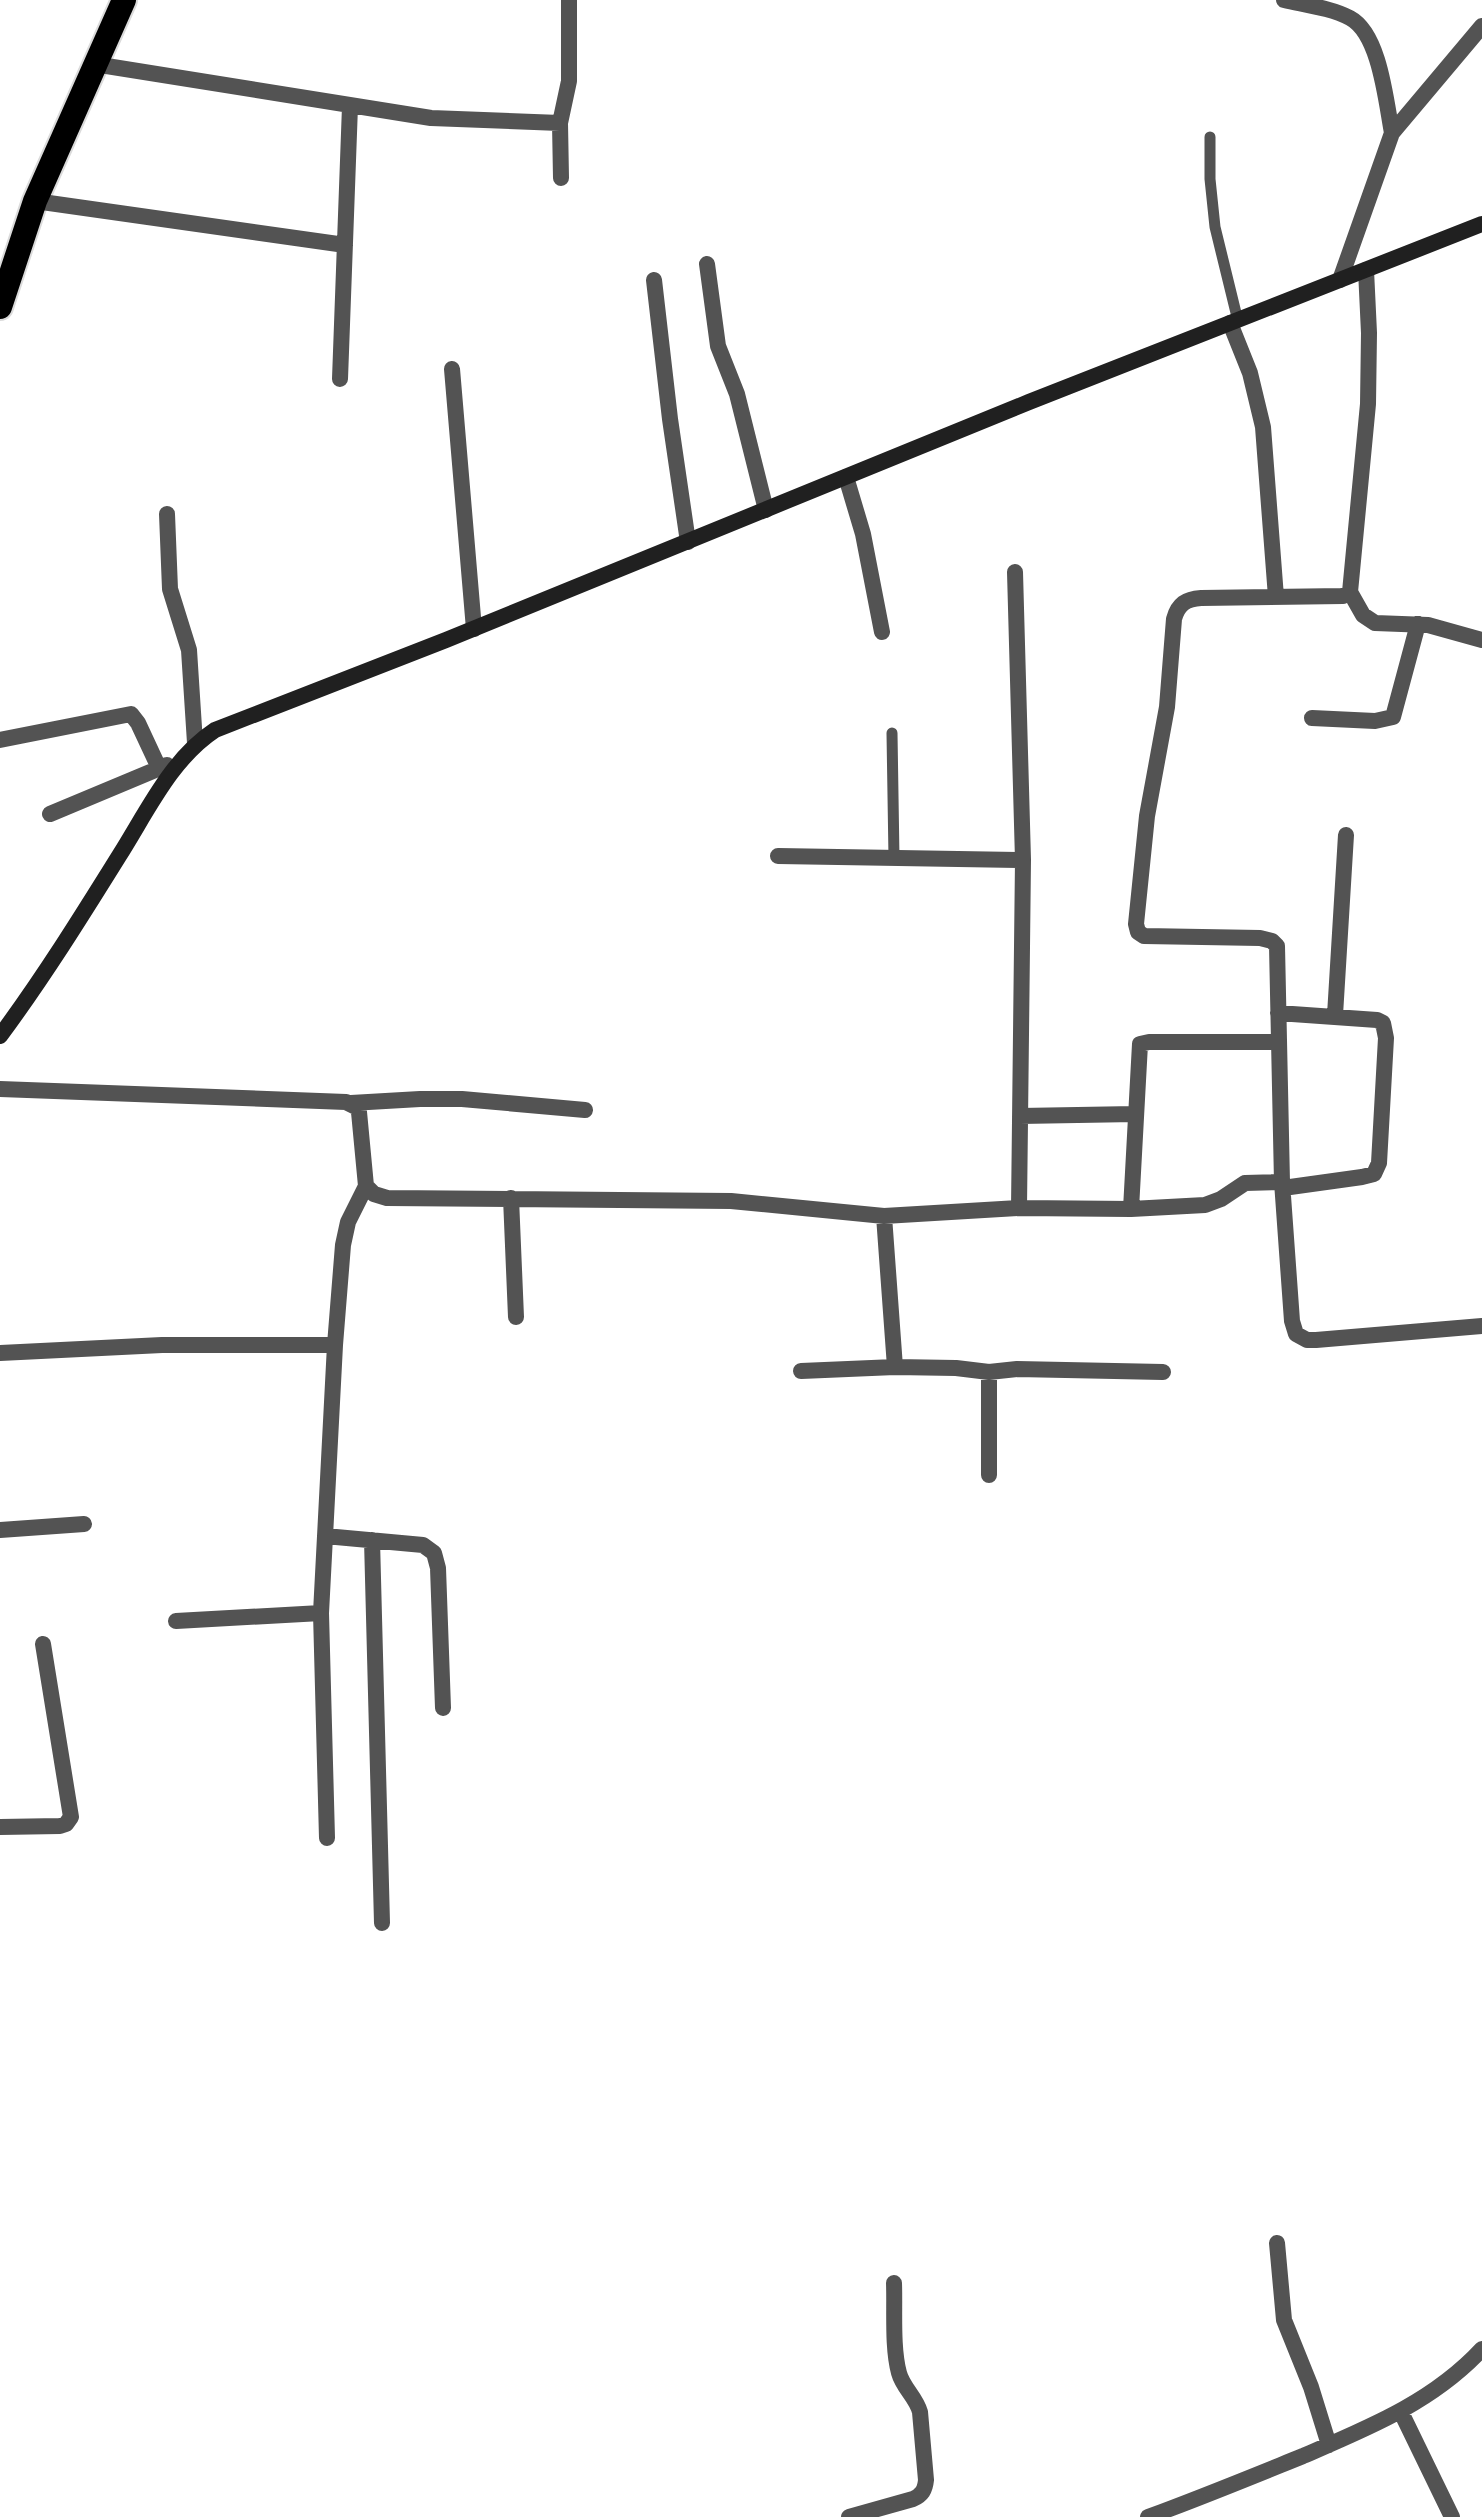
<svg xmlns="http://www.w3.org/2000/svg" width="1482" height="2517" font-family="Poppins,sans-serif">
<rect width="100%" height="100%" fill="#fff"/>
<g fill="none" stroke-linecap="round" stroke-linejoin="round">
<defs>
<path id="highway" d="M 0,307 L 35,201 L 124,0"/>
</defs>
<!-- highway casing -->
<use href="#highway" stroke="#dbdbdb" stroke-width="28"/>
<!-- lane -->
<path stroke="#535353" stroke-width="11" d="M 1210,137 L 1210,179 L 1215,227 L 1238,321
M 892,733 L 894,858"/>
<!-- street -->
<path stroke="#535353" stroke-width="16" d="M 1284,0 C 1306,5 1331,8 1350,18 C 1380,34 1386,102 1392,133
M 94,64 L 431,118 L 560,123
M 561,178 L 560,123 L 569,81 L 569,0
M 35,201 L 345,245
M 707,264 L 718,346 L 737,394 L 766,510
M 1366,270 L 1369,333 L 1368,404 L 1350,592 L 1343,596 L 1201,598 C 1186,599 1178,604 1174,619 L 1167,707 L 1147,816 L 1136,924 L 1138,932 L 1144,936 L 1260,938 L 1272,941 L 1277,946 L 1282,1182 L 1292,1321 L 1296,1334 L 1307,1340 L 1316,1340 L 1482,1326
M 654,280 L 670,419 L 688,542
M 1340,280 L 1392,133 L 1482,26
M 1230,323 L 1250,373 L 1263,427 L 1276,597
M 452,369 L 474,629
M 340,379 L 350,106
M 846,477 L 863,534 L 882,632
M 167,514 L 170,589 L 189,650 L 195,743
M 1015,572 L 1023,860 L 1019,1208
M 1350,592 L 1363,615 L 1375,623 L 1428,625 L 1482,640
M 1312,718 L 1375,721 L 1393,717 L 1418,624
M 0,740 L 131,714 L 138,723 L 159,768
M 50,814 L 167,765
M 778,856 L 1023,860
M 1278,1013 L 1377,1020 L 1383,1023 L 1386,1038 L 1379,1163 L 1374,1174 L 1362,1177 L 1283,1188
M 1335,1015 L 1346,835
M 0,1089 L 346,1102 L 356,1107 L 359,1112 L 366,1186 L 374,1194 L 387,1198 L 731,1201 L 884,1216 L 1019,1208 L 1131,1209 L 1205,1205 L 1221,1199 L 1245,1183 L 1282,1182
M 351,1103 L 420,1099 L 462,1099 L 585,1110
M 1020,1116 L 1135,1114
M 511,1198 L 516,1317
M 1131,1209 L 1140,1044 L 1149,1042 L 1278,1042
M 884,1216 L 895,1367
M 0,1353 L 162,1345 L 335,1345
M 801,1371 L 895,1367 L 956,1368 L 989,1372 L 1017,1369 L 1163,1372
M 989,1475 L 989,1372
M 0,1530 L 84,1524
M 325,1536 L 423,1545 L 434,1553 L 438,1568 L 443,1708
M 372,1540 L 382,1923
M 176,1621 L 321,1613
M 0,1827 L 60,1826 L 66,1824 L 71,1817 L 43,1644
M 327,1838 L 321,1613 L 335,1345 L 343,1245 L 348,1222 L 366,1186
M 1277,2243 L 1284,2320 L 1311,2387 L 1329,2445
M 1401,2412 L 1452,2517
M 849,2517 L 913,2499 C 922,2495 925,2490 926,2480 L 920,2412 C 916,2397 903,2388 899,2373 C 892,2347 895,2310 894,2283
M 1148,2517 C 1200,2498 1251,2477 1303,2456 C 1368,2428 1433,2402 1482,2349"/>
<!-- secondary -->
<path stroke="#202020" stroke-width="16" d="M 0,1036 C 43,978 81,917 119,856 C 147,812 171,759 215,730 L 446,640 L 1029,402 L 1482,224"/>
<!-- highway -->
<use href="#highway" stroke="#000" stroke-width="24"/>
</g>
</svg>
